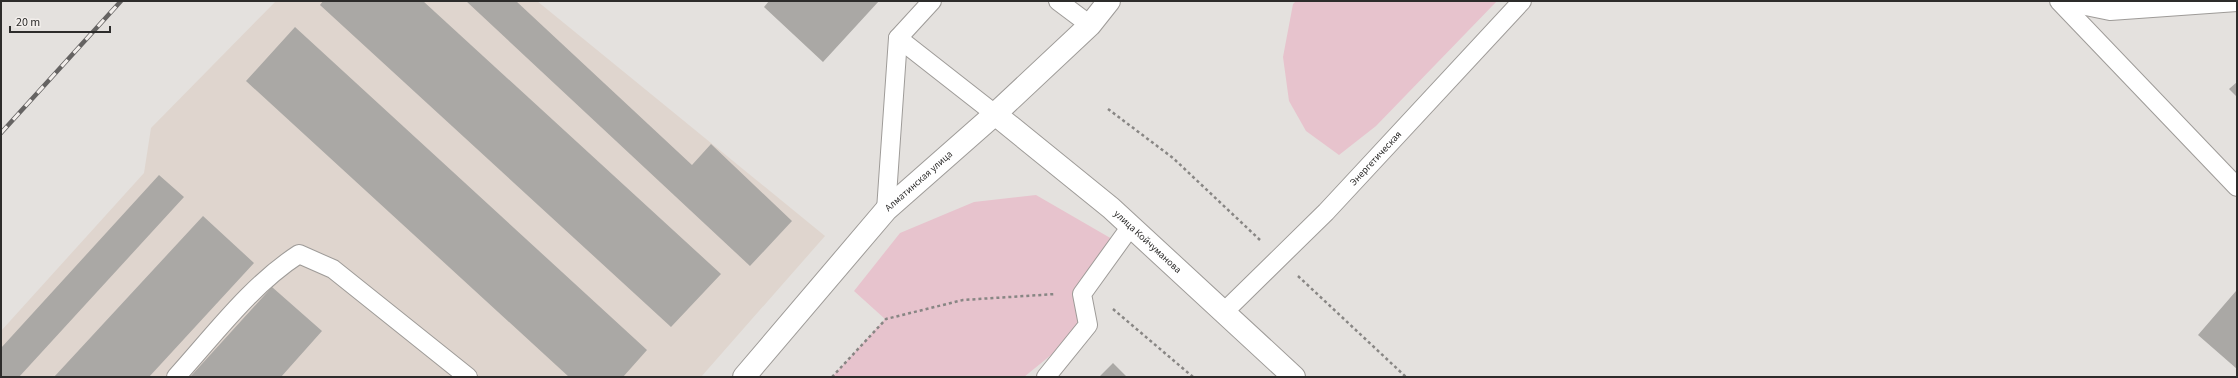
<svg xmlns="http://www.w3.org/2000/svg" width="2238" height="378" font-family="'Source Sans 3',sans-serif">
<rect width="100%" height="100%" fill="#e4e1de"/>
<!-- built -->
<path fill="#dfd5ce" d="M 276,1 L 537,1 L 825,236 L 701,377 L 1,377 L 1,331 L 144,173 L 151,128 Z"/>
<!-- green -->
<path fill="#e7c3cd" d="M 1296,1 L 1497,1 L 1376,126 L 1339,155 L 1306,131 L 1289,101 L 1283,57 L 1293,4 Z
M 1036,195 L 1119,243 L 1082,294 L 1088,325 L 1024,377 L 832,377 L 885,319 L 854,291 L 900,233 L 974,202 Z"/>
<!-- building -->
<path fill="#aaa8a5" d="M 323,1 L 423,1 L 721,274 L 671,327 L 320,5 Z
M 466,1 L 516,1 L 692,165 L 711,144 L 792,221 L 750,266 Z
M 769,1 L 879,1 L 823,62 L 764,7 Z
M 295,27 L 647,350 L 623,377 L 569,377 L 246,81 Z
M 2237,82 L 2237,97 L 2229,89 Z
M 159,175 L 184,197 L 19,377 L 1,377 L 1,348 Z
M 203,216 L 254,263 L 149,377 L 54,377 Z
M 272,287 L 322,331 L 281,377 L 190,377 Z
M 2236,291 L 2237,292 L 2237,369 L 2198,335 Z
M 1113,363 L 1127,377 L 1099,377 Z"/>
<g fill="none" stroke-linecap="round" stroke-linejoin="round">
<defs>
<g id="service">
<path d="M 1058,1 L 1090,25"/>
<path d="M 2059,1 L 2237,187"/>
<path d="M 2061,1 L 2110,11 L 2237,2"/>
<path d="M 898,38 L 995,114"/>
<path d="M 886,210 L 898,38 L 932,1"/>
<path id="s1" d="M 1224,312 L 1326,212 L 1522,1"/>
<path d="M 176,377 C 214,335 251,285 299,254 L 333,269 L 468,377"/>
<path d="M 1046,377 L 1088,325 L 1082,294 L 1131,226"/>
</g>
<g id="tertiary">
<path id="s2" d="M 995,114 L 1111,208 L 1294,377"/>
<path id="s3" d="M 744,377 L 886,210 L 995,114 L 1090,25 L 1109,1"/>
</g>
</defs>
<!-- service casing -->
<use href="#service" stroke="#9e9b98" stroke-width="20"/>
<!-- tertiary casing -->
<use href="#tertiary" stroke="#9e9b98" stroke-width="24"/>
<!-- path -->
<path stroke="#888684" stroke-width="2.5" stroke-dasharray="3 3" stroke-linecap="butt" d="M 1108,109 L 1173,158 L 1260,240
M 1298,276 L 1406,377
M 1113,309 L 1193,377
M 832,377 L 886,319 L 963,300 L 1056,294"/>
<!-- service -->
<use href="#service" stroke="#fff" stroke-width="18"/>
<!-- tertiary -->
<use href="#tertiary" stroke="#fff" stroke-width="22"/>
<defs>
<path id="rail" d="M 1,133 L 121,1"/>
</defs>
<!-- rail casing -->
<use href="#rail" stroke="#656362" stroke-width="4.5"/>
<!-- rail -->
<use href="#rail" stroke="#f2eeeb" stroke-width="3" stroke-dasharray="9" stroke-linecap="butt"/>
</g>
<g text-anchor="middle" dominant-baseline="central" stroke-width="3" stroke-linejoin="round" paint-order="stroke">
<!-- street labels -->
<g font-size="10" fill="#2d2c2b" stroke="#f2eeeb">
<text stroke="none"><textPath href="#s1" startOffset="216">Энергетическая</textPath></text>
<text stroke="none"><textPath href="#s3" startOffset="263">Алматинская улица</textPath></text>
<text stroke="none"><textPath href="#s2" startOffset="199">улица Койчуманова</textPath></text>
</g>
</g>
<!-- border -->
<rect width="2238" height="378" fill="none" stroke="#2d2c2b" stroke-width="4"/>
<!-- scale -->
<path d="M10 26v6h100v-6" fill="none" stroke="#2d2c2b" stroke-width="2"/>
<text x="16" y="26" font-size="12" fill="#2d2c2b" stroke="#f2eeeb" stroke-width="3" paint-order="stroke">20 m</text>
</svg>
